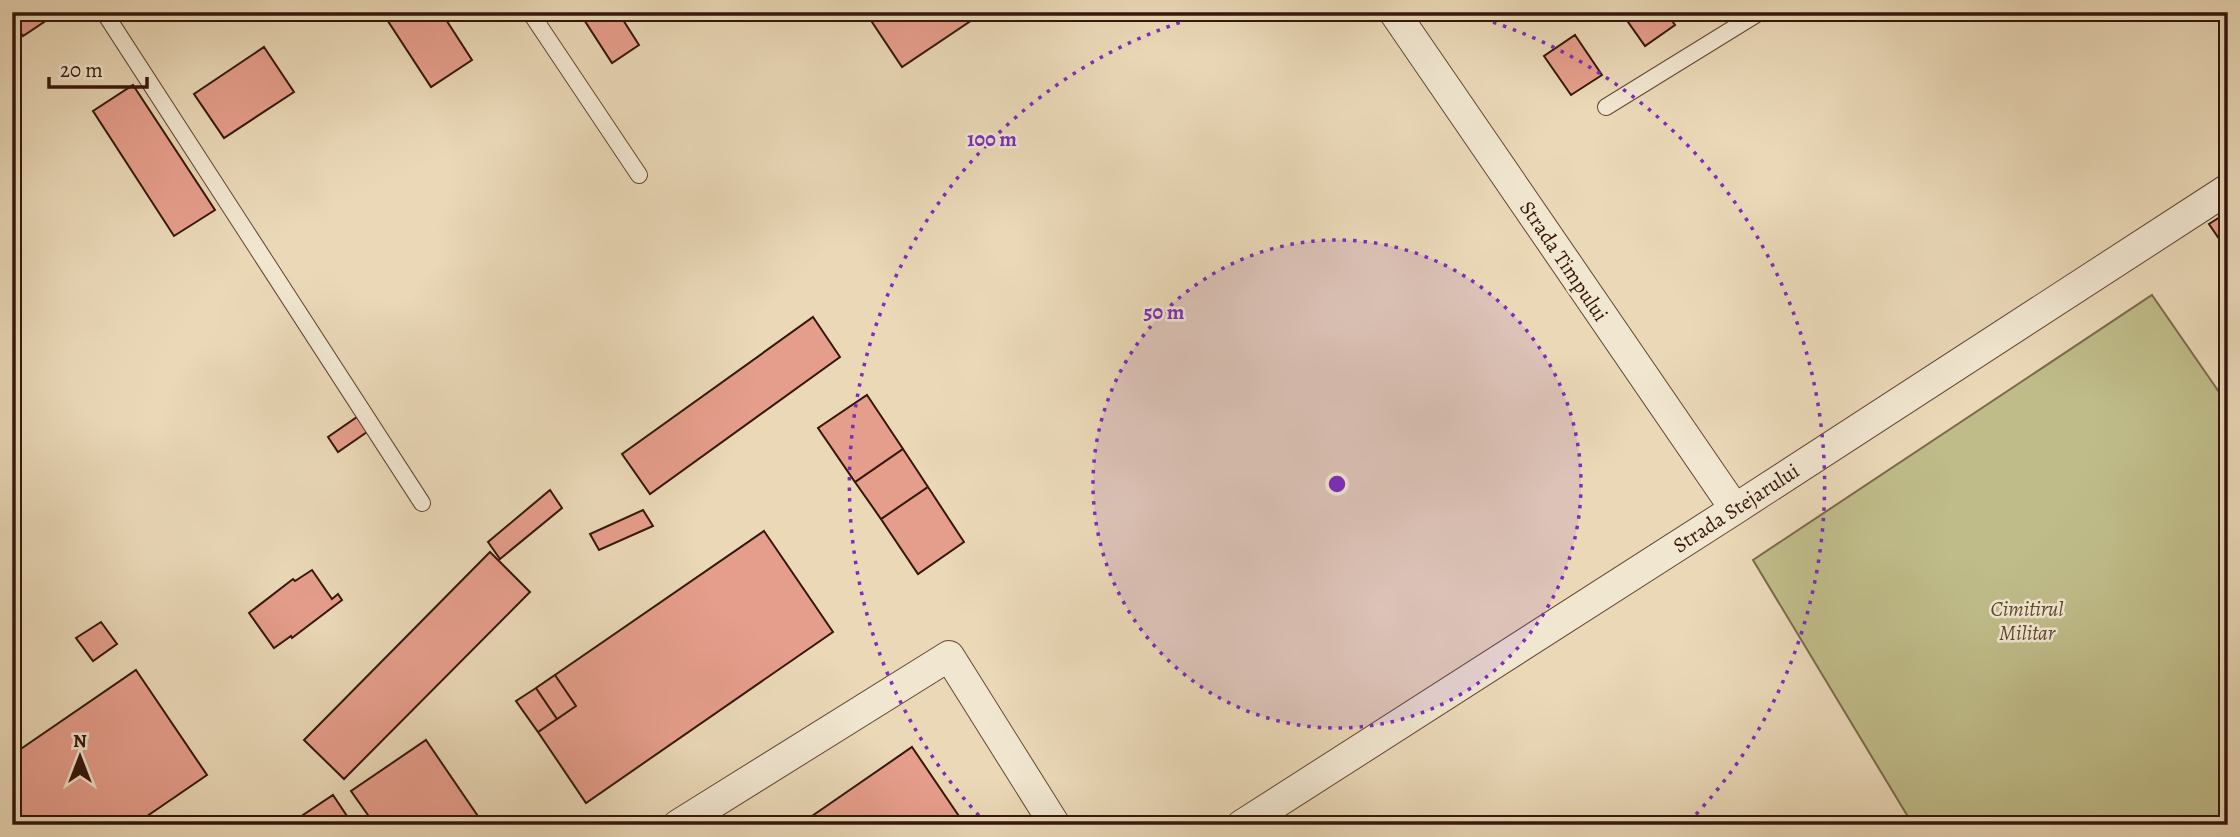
<svg xmlns="http://www.w3.org/2000/svg" width="2240" height="837" font-family="Alegreya,serif">
<rect width="100%" height="100%" fill="#ead8b7"/>
<filter id="stains"><feTurbulence type="fractalNoise" baseFrequency=".00286" numOctaves="4"/><feColorMatrix values="0 0 0 0 .2 0 0 0 0 .09 0 0 0 0 .02 0 0 0 .5 -.17"/></filter>
<radialGradient id="worn" r=".72"><stop offset=".6" stop-color="#630" stop-opacity="0"/><stop offset="1" stop-color="#630" stop-opacity=".3"/></radialGradient>
<!-- green -->
<path fill="#bfbc89" stroke="#7a6a4a" stroke-width="2" d="M 2152,295 L 2228,405 L 2228,825 L 1913,825 L 1753,560 Z"/>
<!-- building -->
<path fill="#e69e8c" stroke="#35170a" stroke-width="2" d="M 12,12 L 59,12 L 23,36 L 12,20 Z
M 382,12 L 441,12 L 472,60 L 431,87 Z
M 579,12 L 618,12 L 639,45 L 612,63 Z
M 874,12 L 984,12 L 902,67 L 868,16 Z
M 1621,12 L 1666,12 L 1675,25 L 1645,46 Z
M 1575,35 L 1602,75 L 1571,95 L 1544,56 Z
M 264,47 L 294,92 L 224,138 L 194,94 Z
M 133,85 L 215,210 L 174,236 L 93,111 Z
M 2228,212 L 2228,252 L 2209,224 Z
M 813,317 L 840,357 L 650,494 L 622,454 Z
M 867,395 L 903,449 L 855,482 L 818,428 Z
M 357,417 L 367,432 L 338,452 L 328,437 Z
M 903,449 L 928,487 L 881,519 L 855,482 Z
M 928,487 L 964,542 L 918,574 L 881,519 Z
M 550,490 L 562,508 L 500,559 L 488,542 Z
M 643,510 L 653,526 L 599,550 L 590,534 Z
M 764,531 L 833,632 L 586,803 L 538,732 L 576,706 L 555,675 Z
M 490,552 L 530,592 L 344,779 L 304,740 Z
M 312,570 L 332,599 L 338,594 L 342,600 L 292,638 L 291,636 L 274,648 L 249,613 L 293,579 L 295,581 Z
M 101,622 L 117,644 L 93,661 L 76,638 Z
M 136,670 L 207,775 L 134,825 L 12,825 L 12,755 Z
M 555,675 L 576,706 L 557,719 L 536,688 Z
M 536,688 L 557,719 L 538,732 L 516,701 Z
M 426,740 L 484,825 L 375,825 L 351,791 Z
M 912,747 L 965,825 L 799,825 Z
M 333,795 L 353,825 L 305,825 L 300,817 Z"/>
<g fill="none" stroke-linecap="round" stroke-linejoin="round">
<defs>
<path id="lane" d="M 104,12 L 422,503
M 530,12 L 639,175
M 1606,107 L 1760,12"/>
<path id="street" d="M 1394,12 L 1735,509
M 678,825 L 949,656 L 1055,825
M 1242,825 L 1735,509 L 2228,189"/>
</defs>
<!-- lane casing -->
<use href="#lane" stroke="#624735" stroke-width="18"/>
<!-- street casing -->
<use href="#street" stroke="#624735" stroke-width="32"/>
<!-- lane -->
<use href="#lane" stroke="#f1e6d0" stroke-width="16"/>
<!-- street -->
<use href="#street" stroke="#f1e6d0" stroke-width="30"/>
</g>
<!-- distance rings -->
<circle cx="1337" cy="484" r="244" fill="#7b2cbf" fill-opacity=".12"/>
<g fill="none" stroke="#7b2cbf" stroke-width="3.5" stroke-dasharray="3.5 7">
<circle cx="1337" cy="484" r="244"/>
<path d="M986 823A488 488 0 0 1 1211 13M1463 13A488 488 0 0 1 1688 823"/>
</g>
<g text-anchor="middle" dominant-baseline="central" stroke-width="5" stroke-linejoin="round" paint-order="stroke">
<!-- street labels -->
<g font-size="21" fill="#35170a" stroke="#f1e6d0">
<text transform="translate(1564 261) rotate(56)">Strada Timpului</text>
<text transform="translate(1736 508) rotate(-33)">Strada Stejarului</text>
</g>
<!-- park labels -->
<g font-size="21" font-style="italic" fill="#5e4930" stroke="#f1e6d0">
<text x="2027" y="609">Cimitirul<tspan x="2027" dy="24">Militar</tspan></text>
</g>
</g>
<circle cx="1337" cy="484" r="10" fill="#7b2cbf" stroke="#f1e6d0" stroke-width="3.5"/>
<g font-size="21" text-anchor="middle" font-weight="bold" fill="#7b2cbf" stroke="#f1e6d0" stroke-width="5" stroke-linejoin="round" paint-order="stroke">
<text x="992" y="146">100 m</text>
<text x="1164" y="319">50 m</text>
</g>
<!-- margin -->
<rect width="2240" height="837" fill="none" stroke="#ead8b7" stroke-width="42"/>
<rect x="14" y="14" width="2212" height="809" fill="none" stroke="#35170a" stroke-width="3.5"/>
<rect x="21" y="21" width="2198" height="795" fill="none" stroke="#35170a" stroke-width="2"/>
<!-- north arrow -->
<g transform="translate(80 757)" stroke="#f1e6d0" stroke-width="5" paint-order="stroke">
<path d="M0-5L12 26L0 18L-12 26Z" fill="#35170a"/>
<text y="-10" font-size="19" font-weight="bold" text-anchor="middle" fill="#35170a">N</text>
</g>
<!-- scale -->
<path d="M49 77v10h98v-10" fill="none" stroke="#35170a" stroke-width="3.5"/>
<text x="60" y="77" font-size="21" fill="#35170a" stroke="#f1e6d0" stroke-width="5" paint-order="stroke">20 m</text>
<rect width="100%" height="100%" filter="url(#stains)"/>
<rect width="100%" height="100%" fill="url(#worn)"/>
</svg>
